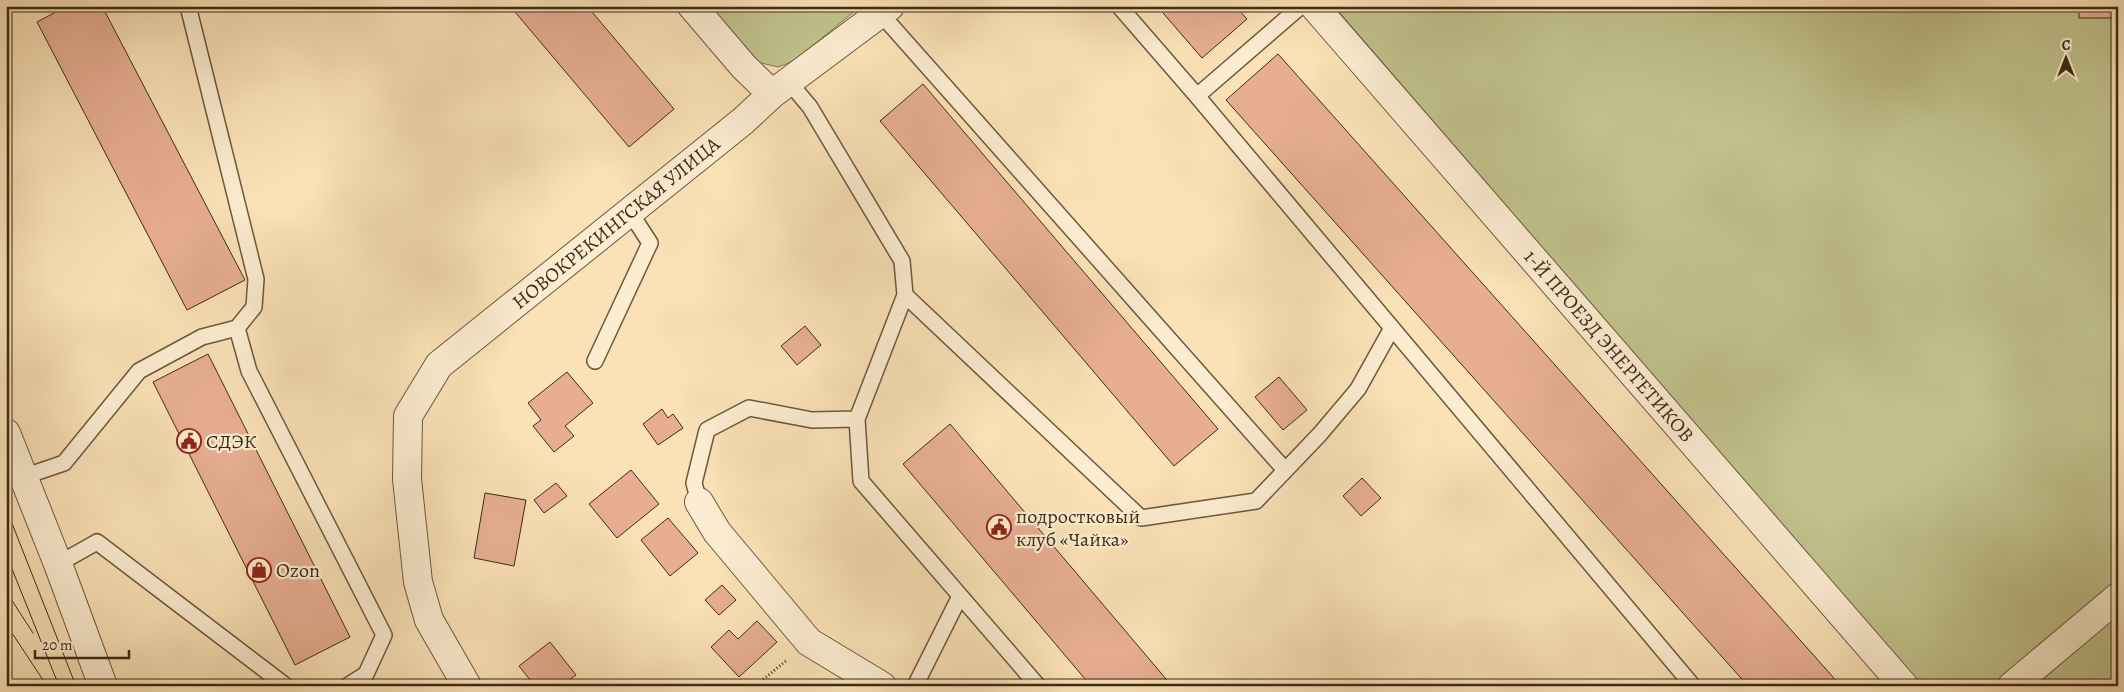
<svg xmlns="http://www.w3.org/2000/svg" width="2124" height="692" font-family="Alegreya,serif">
<rect width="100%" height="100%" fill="#fae1b6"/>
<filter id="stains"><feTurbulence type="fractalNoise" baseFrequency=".004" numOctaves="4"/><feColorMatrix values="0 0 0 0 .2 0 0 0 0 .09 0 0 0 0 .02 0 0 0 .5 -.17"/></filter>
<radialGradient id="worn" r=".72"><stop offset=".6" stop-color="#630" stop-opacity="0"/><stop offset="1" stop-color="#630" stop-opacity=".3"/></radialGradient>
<!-- green -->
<path fill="#c1c28c" stroke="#7f7651" d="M 708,6 L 861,6 L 794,61 L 778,67 L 753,61 Z
M 1334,6 L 2118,6 L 2118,580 L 1994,686 L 1920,686 Z
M 2118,615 L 2118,674 L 2104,686 L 2035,686 Z"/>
<!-- building -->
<path fill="#e7ae93" stroke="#3d2b16" d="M 67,6 L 102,6 L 245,280 L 187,310 L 37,22 Z
M 510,6 L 587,6 L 674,109 L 629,147 Z
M 1157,6 L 1235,6 L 1247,19 L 1202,58 Z
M 2079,6 L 2118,6 L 2118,18 L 2079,18 Z
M 1278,54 L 1841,686 L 1748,686 L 1226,100 Z
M 923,84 L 1218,429 L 1174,466 L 880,121 Z
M 805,326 L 821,345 L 797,365 L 781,346 Z
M 208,354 L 350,637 L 295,665 L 153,382 Z
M 567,372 L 593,403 L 565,426 L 574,436 L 554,452 L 533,426 L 541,420 L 528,403 Z
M 1279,377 L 1307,410 L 1283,430 L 1255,397 Z
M 662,409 L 668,418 L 673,414 L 683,428 L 658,445 L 643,424 Z
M 950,424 L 1172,686 L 1091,686 L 903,464 Z
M 631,470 L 659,504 L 617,538 L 589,504 Z
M 1362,478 L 1381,498 L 1361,516 L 1343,496 Z
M 556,483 L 567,496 L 544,513 L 534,500 Z
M 485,493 L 526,500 L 514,566 L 474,558 Z
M 668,518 L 698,553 L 670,576 L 641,540 Z
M 722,585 L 736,600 L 719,615 L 705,600 Z
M 757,621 L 777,642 L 739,677 L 711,647 L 729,630 L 738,639 Z
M 550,642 L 576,675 L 561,686 L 535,686 L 519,666 Z"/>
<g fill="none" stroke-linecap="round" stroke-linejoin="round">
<defs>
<path id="service" d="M 188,6 L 256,279 L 254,307 L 237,328 L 249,371 L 384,635 L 366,674 L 347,686
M 1119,6 L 1197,96 L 1693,686
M 881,14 L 1285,470
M 789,82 L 810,107 L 902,261 L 905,295 L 857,419 L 861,481 L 1038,686
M 1197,96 L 1301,6
M 905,295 L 1141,518 L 1256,501 L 1320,434 L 1358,389 L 1392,328
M 595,361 L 650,243 L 630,212
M 23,477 L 64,463 L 139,371 L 202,337 L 237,328
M 699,502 L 694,483 L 707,430 L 749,408 L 812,420 L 857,419
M 58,564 L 97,542 L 286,686
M 915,686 L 960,596"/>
<path id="minor" d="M 692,6 L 744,67 L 772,94
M 1314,6 L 1904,686
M 699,502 L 717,532 L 809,642 L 882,686
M 467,686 L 429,620 L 418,582 L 407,479 L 408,416 L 439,365 L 743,121 L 772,94 L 890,6
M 2012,686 L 2118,597"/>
<path id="tertiary" d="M 6,433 L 58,564 L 103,686"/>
</defs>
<!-- service casing -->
<use href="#service" stroke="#6c583e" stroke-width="18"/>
<!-- minor casing -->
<use href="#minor" stroke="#6c583e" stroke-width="30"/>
<!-- tertiary casing -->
<use href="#tertiary" stroke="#6c583e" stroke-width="30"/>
<!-- path -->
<path stroke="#3d2b16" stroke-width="3" stroke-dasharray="1 2.5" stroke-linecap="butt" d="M 755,686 L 787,660"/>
<!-- service -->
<use href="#service" stroke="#fcecd0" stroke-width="15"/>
<!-- minor -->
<use href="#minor" stroke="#fcecd0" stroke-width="28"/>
<!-- tertiary -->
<use href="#tertiary" stroke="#fcecd0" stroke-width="28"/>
<!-- tram -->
<path stroke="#3d2b16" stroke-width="1" d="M 6,508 L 76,686
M 6,554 L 59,686
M 6,588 L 11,599 L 33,633
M 6,624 L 47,686"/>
</g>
<!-- icons -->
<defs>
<symbol id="civic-ring" viewBox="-11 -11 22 22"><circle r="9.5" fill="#fcecd0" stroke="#8f2418" stroke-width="1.5"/><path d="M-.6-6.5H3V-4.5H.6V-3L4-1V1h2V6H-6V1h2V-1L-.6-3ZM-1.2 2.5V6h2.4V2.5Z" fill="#8f2418"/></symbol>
<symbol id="shop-ring" viewBox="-11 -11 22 22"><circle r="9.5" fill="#fcecd0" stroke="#8f2418" stroke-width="1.5"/><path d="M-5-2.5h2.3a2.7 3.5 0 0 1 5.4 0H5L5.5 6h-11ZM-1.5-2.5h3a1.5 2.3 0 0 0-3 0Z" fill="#8f2418"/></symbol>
</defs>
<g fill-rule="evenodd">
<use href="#civic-ring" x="175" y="427" width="28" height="28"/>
<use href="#civic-ring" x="985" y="513" width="28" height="28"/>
<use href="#shop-ring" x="245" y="556" width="28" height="28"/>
</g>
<g text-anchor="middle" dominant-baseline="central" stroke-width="4.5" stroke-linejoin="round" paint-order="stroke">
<!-- street labels -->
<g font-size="20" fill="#3d2b16" stroke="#fcecd0">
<text transform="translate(616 223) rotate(-39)">НОВОКРЕКИНГСКАЯ УЛИЦА</text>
<text transform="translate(1609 346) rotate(49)">1-Й ПРОЕЗД ЭНЕРГЕТИКОВ</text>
</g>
<!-- poi labels -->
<g font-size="20" fill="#3d2b16" stroke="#fcecd0" text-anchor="start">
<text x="206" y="441">СДЭК</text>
<text x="1016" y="516">подростковый<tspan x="1016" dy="23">клуб «Чайка»</tspan></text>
<text x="276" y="570">Ozon</text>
</g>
</g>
<!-- margin -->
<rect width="2124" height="692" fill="none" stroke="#fae1b6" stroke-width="25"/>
<rect x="8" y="8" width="2109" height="677" fill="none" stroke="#3d2b16" stroke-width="2.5"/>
<rect x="12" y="12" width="2099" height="667" fill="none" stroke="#3d2b16"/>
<!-- north arrow -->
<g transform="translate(2066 58)" stroke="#fcecd0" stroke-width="4" paint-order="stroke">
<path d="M0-4L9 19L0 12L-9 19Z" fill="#3d2b16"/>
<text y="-8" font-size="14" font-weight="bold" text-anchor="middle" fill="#3d2b16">С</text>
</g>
<!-- scale -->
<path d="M35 650v8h94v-8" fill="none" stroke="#3d2b16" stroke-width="2.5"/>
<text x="42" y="650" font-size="15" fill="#3d2b16" stroke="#fcecd0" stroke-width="4" paint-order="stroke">20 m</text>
<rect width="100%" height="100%" filter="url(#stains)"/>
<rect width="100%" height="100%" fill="url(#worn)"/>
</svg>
